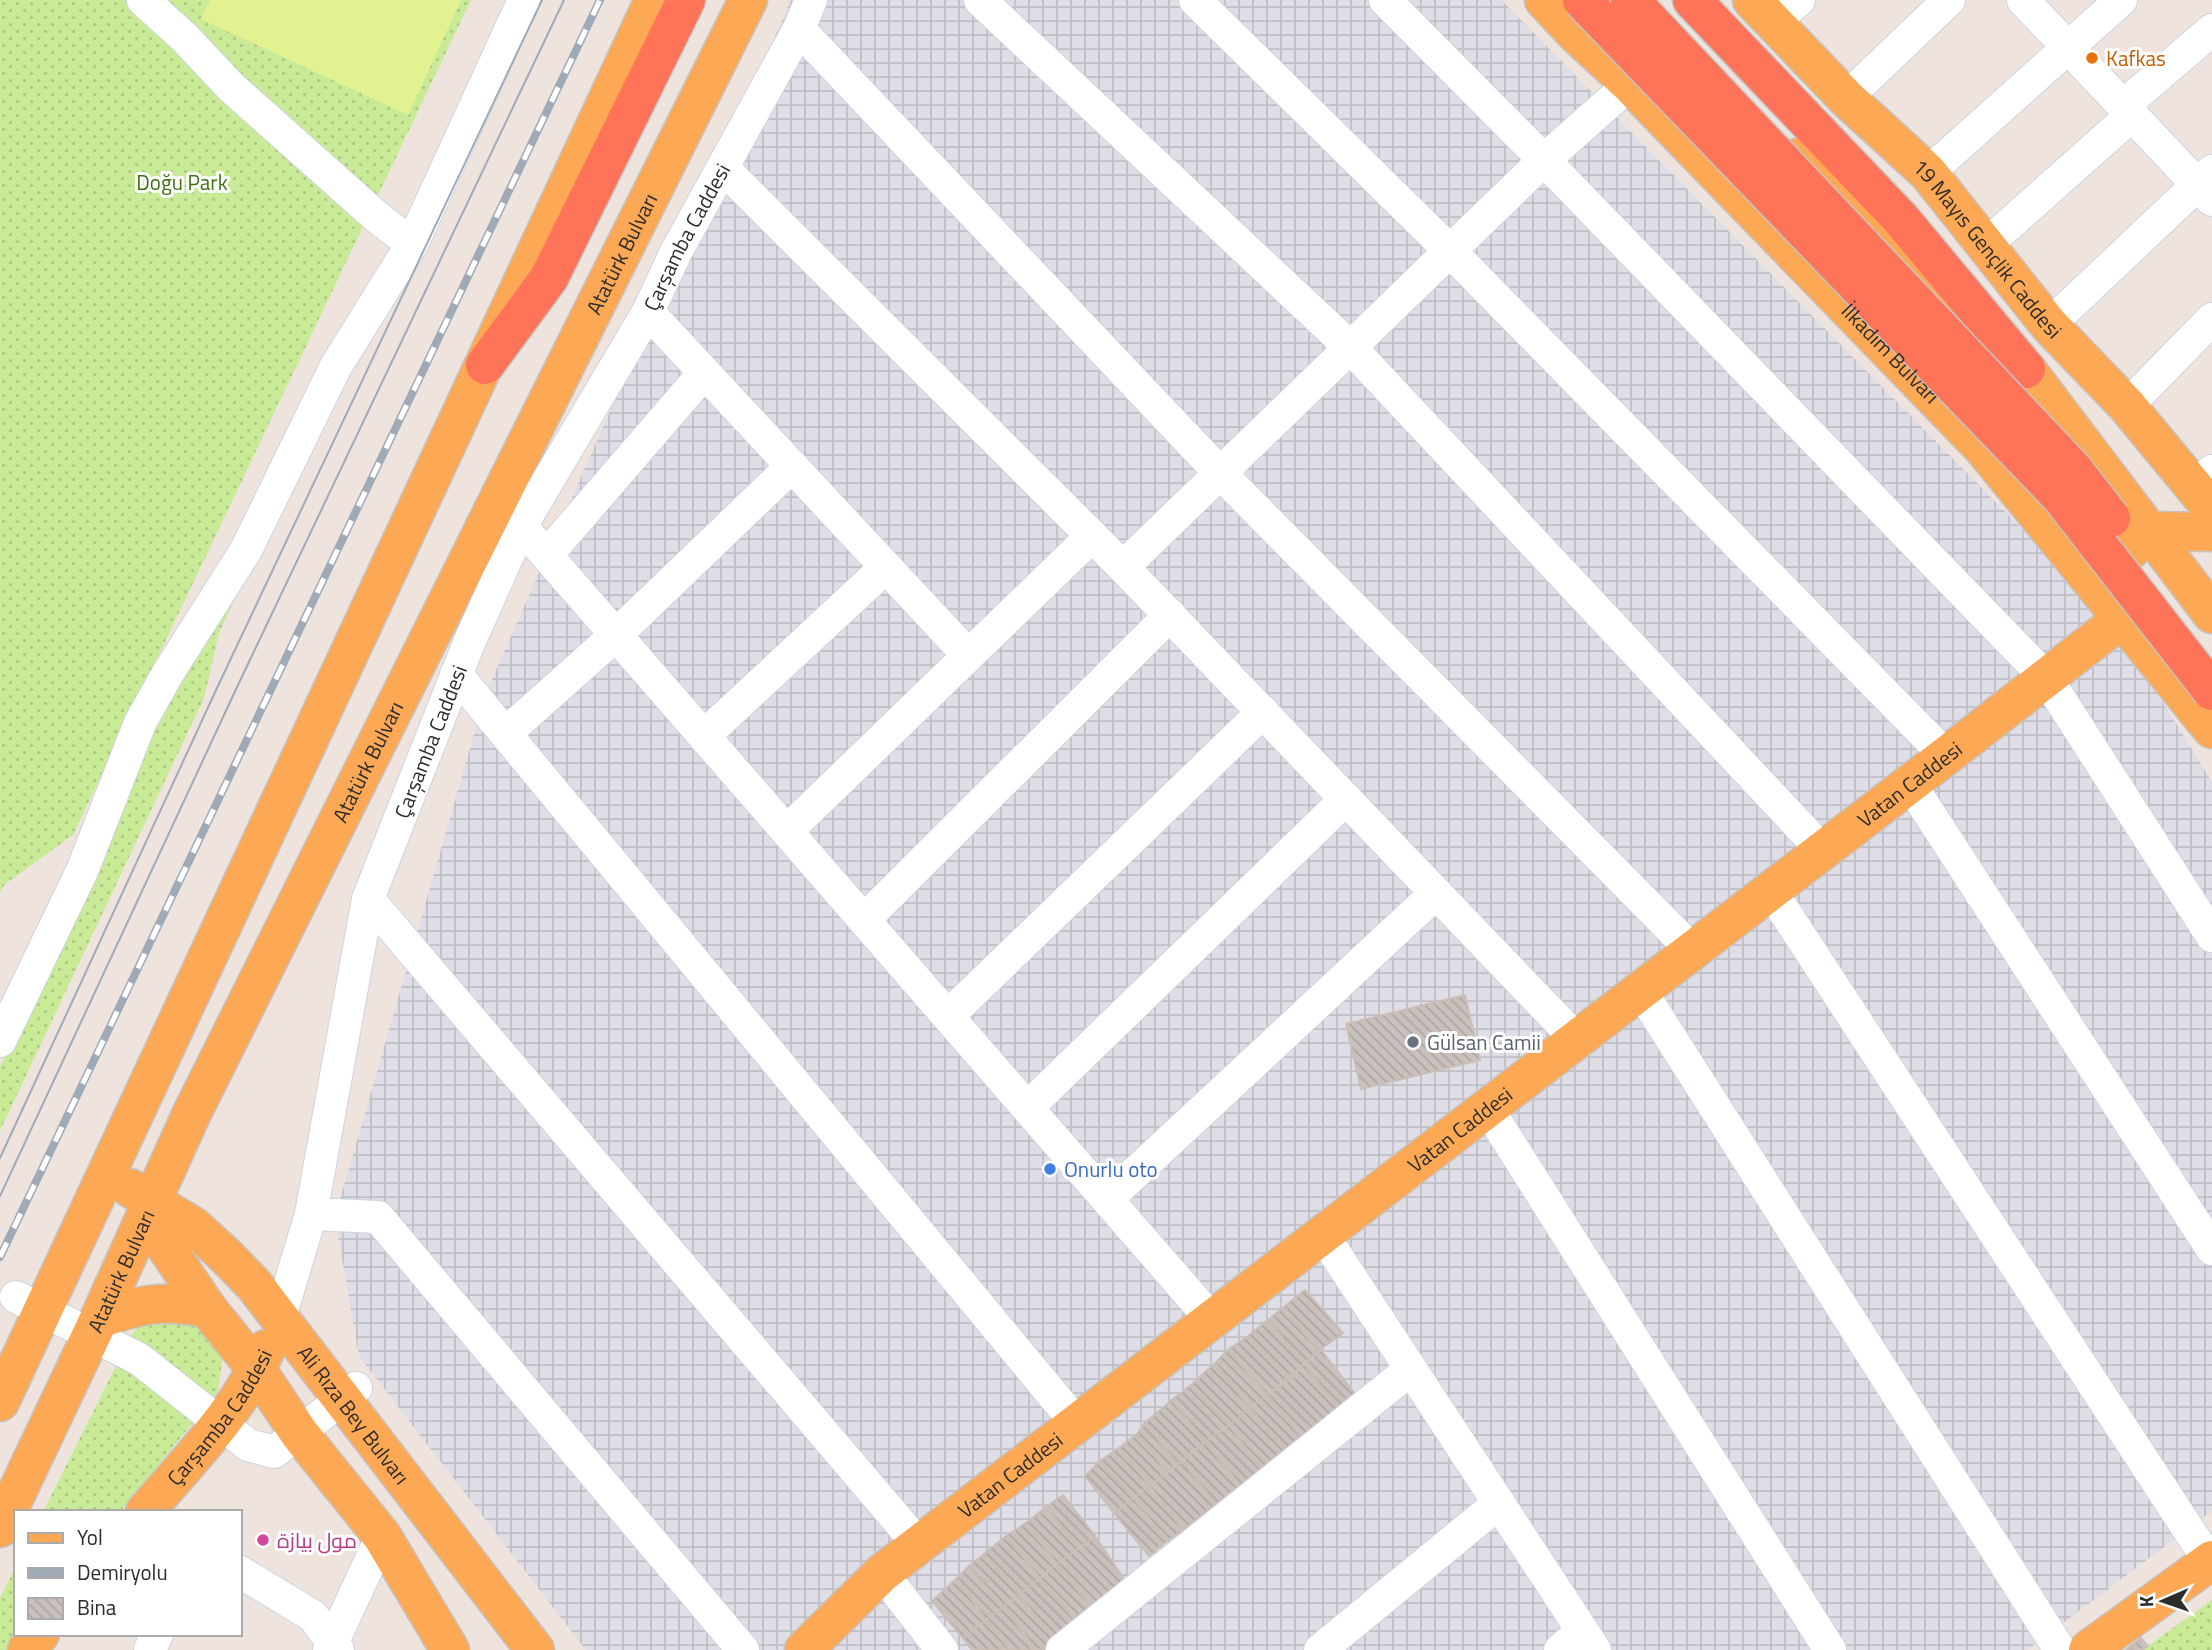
<svg xmlns="http://www.w3.org/2000/svg" width="2212" height="1650" font-family="'Titillium Web',Cairo,sans-serif">
<defs>
<pattern id="industrial-grid" width="8" height="8" patternUnits="userSpaceOnUse" patternTransform="scale(1.75)"><rect width="8" height="8" fill="#dfdee7"/><path d="M0 4h8M4 0v8" fill="none" stroke="#c0bfc6"/></pattern>
<pattern id="grass-dots" width="8" height="8" patternUnits="userSpaceOnUse" patternTransform="scale(1.75)"><rect width="8" height="8" fill="#c9ea96"/><path d="M2 2h.1M6 6h.1" fill="none" stroke="#adc981" stroke-width="1.8" stroke-linecap="round"/></pattern>
<pattern id="building-back-hatch" width="6" height="6" patternUnits="userSpaceOnUse" patternTransform="scale(1.75)"><rect width="6" height="6" fill="#cac1bc"/><path d="M-1 5l2 2M0 0l6 6M5-1l2 2" fill="none" stroke="#aea6a2"/></pattern>
</defs>
<rect width="100%" height="100%" fill="#efe3de"/>
<!-- industrial -->
<path fill="url(#industrial-grid)" d="M 791,0 L 1501,0 L 2113,621 L 2212,782 L 2212,1511 L 2027,1650 L 586,1650 L 359,1356 L 335,1217 L 486,693 Z"/>
<!-- grass -->
<path fill="url(#grass-dots)" d="M 0,0 L 471,0 L 73,835 L 5,884 L 0,893 Z
M 244,580 L 219,633 L 204,698 L 0,1131 L 0,1067 L 102,854 L 151,727 Z
M 150,1318 L 194,1322 L 223,1354 L 218,1392 L 120,1512 L 43,1512 L 133,1332 Z
M 16,1566 L 16,1634 L 20,1634 L 7,1650 L 0,1650 L 0,1598 Z
M 2212,1600 L 2212,1650 L 2142,1650 L 2148,1646 Z"/>
<!-- pitch -->
<path fill="#e3f291" d="M 210,0 L 461,0 L 408,115 L 201,19 Z"/>
<!-- building -->
<path fill="url(#building-back-hatch)" stroke="#cbbeb7" stroke-width="2" d="M 1465,995 L 1480,1060 L 1361,1089 L 1346,1024 Z
M 1305,1290 L 1343,1333 L 1318,1351 L 1284,1307 Z
M 1284,1307 L 1318,1351 L 1304,1364 L 1268,1320 Z
M 1268,1320 L 1304,1364 L 1291,1379 L 1248,1336 Z
M 1248,1336 L 1291,1379 L 1267,1395 L 1228,1350 Z
M 1228,1350 L 1267,1395 L 1250,1408 L 1215,1363 Z
M 1321,1350 L 1356,1395 L 1338,1409 L 1304,1364 Z
M 1215,1363 L 1250,1408 L 1229,1425 L 1192,1384 Z
M 1304,1364 L 1338,1409 L 1301,1437 L 1267,1395 Z
M 1192,1384 L 1229,1425 L 1205,1442 L 1172,1400 Z
M 1267,1395 L 1301,1437 L 1284,1450 L 1250,1408 Z
M 1172,1400 L 1205,1442 L 1177,1464 L 1145,1423 Z
M 1250,1408 L 1284,1450 L 1261,1469 L 1229,1425 Z
M 1145,1423 L 1177,1464 L 1167,1472 L 1137,1434 Z
M 1229,1425 L 1261,1469 L 1240,1485 L 1205,1442 Z
M 1137,1434 L 1167,1472 L 1150,1486 L 1119,1448 Z
M 1205,1442 L 1240,1485 L 1216,1504 L 1182,1461 Z
M 1119,1448 L 1150,1486 L 1133,1498 L 1100,1461 Z
M 1100,1461 L 1133,1498 L 1114,1513 L 1085,1476 Z
M 1182,1461 L 1216,1504 L 1183,1530 L 1150,1486 Z
M 1150,1486 L 1183,1530 L 1167,1541 L 1133,1498 Z
M 1063,1495 L 1095,1536 L 1079,1548 L 1046,1507 Z
M 1133,1498 L 1167,1541 L 1149,1556 L 1114,1513 Z
M 1046,1507 L 1079,1548 L 1057,1564 L 1026,1523 Z
M 1026,1523 L 1057,1564 L 1040,1578 L 1006,1536 Z
M 1006,1536 L 1040,1578 L 1019,1595 L 984,1554 Z
M 1095,1536 L 1124,1579 L 1094,1610 L 1057,1564 Z
M 984,1554 L 1019,1595 L 1004,1606 L 968,1567 Z
M 1057,1564 L 1094,1610 L 1079,1625 L 1040,1578 Z
M 968,1567 L 1004,1606 L 986,1620 L 957,1578 Z
M 957,1578 L 986,1620 L 963,1638 L 932,1601 Z
M 1040,1578 L 1079,1625 L 1056,1642 L 1019,1595 Z
M 1019,1595 L 1056,1642 L 1044,1650 L 1036,1650 L 1004,1606 Z
M 1004,1606 L 1036,1650 L 1010,1650 L 986,1620 Z
M 986,1620 L 1010,1650 L 972,1650 L 963,1638 Z
M 2141,1638 L 2148,1646 L 2142,1650 L 2126,1650 Z"/>
<g fill="none" stroke-linecap="round" stroke-linejoin="round">
<defs>
<g id="minor">
<path d="M 143,0 L 184,37 L 231,87 L 378,218 L 412,244"/>
<path d="M 980,0 L 1350,347 L 1823,851"/>
<path d="M 1195,0 L 1450,251 L 1946,756"/>
<path d="M 1385,0 L 1544,160 L 2047,679 L 2212,936"/>
<path d="M 2023,0 L 2212,200"/>
<path d="M 1773,22 L 1799,0"/>
<path d="M 799,29 L 1220,473 L 1693,951"/>
<path d="M 1846,98 L 1949,0"/>
<path d="M 2123,106 L 2212,30"/>
<path d="M 723,168 L 1123,567 L 1577,1040"/>
<path d="M 1928,173 L 2121,0"/>
<path d="M 1986,245 L 2132,115"/>
<path d="M 648,312 L 968,655"/>
<path d="M 2049,325 L 2212,171"/>
<path d="M 2127,406 L 2212,319"/>
<path d="M 2193,488 L 2212,471"/>
<path d="M 521,526 L 1212,1320"/>
<path d="M 547,555 L 704,373"/>
<path d="M 1123,567 L 1544,160 L 1630,84"/>
<path d="M 456,674 L 1077,1424"/>
<path d="M 506,733 L 616,635 L 791,467"/>
<path d="M 704,736 L 886,567"/>
<path d="M 1910,784 L 2212,1249"/>
<path d="M 787,831 L 1092,536"/>
<path d="M 1771,891 L 2209,1561"/>
<path d="M 368,899 L 919,1545"/>
<path d="M 864,920 L 1170,615"/>
<path d="M 1641,991 L 2060,1650"/>
<path d="M 948,1016 L 1263,712"/>
<path d="M 0,1041 L 82,871 L 140,723 L 168,673 L 246,550 L 336,366 L 412,244 L 524,0"/>
<path d="M 1028,1107 L 1346,799"/>
<path d="M 1488,1109 L 1830,1650"/>
<path d="M 1107,1199 L 1436,893"/>
<path d="M 311,1214 L 378,1217 L 743,1650"/>
<path d="M 1323,1235 L 1595,1650"/>
<path d="M 16,1297 L 139,1359 L 248,1445 L 274,1452 L 356,1388"/>
<path id="s1" d="M 280,1317 L 311,1214 L 368,899 L 469,643 L 521,526 L 648,312 L 676,252 L 799,29 L 811,0"/>
<path d="M 240,1572 L 313,1616 L 338,1650"/>
<path d="M 882,1573 L 942,1650"/>
<path d="M 150,1650 L 157,1634"/>
<path d="M 329,1650 L 382,1536"/>
<path d="M 1062,1650 L 1411,1369"/>
<path d="M 1320,1650 L 1499,1503"/>
<path d="M 1560,1650 L 1582,1631"/>
</g>
<g id="major">
<path id="s2" d="M 1544,0 L 1576,34 L 1630,84 L 1983,448 L 2212,729"/>
<path id="s3" d="M 1752,0 L 1846,98 L 1928,173 L 2049,325 L 2127,406 L 2212,509"/>
<path d="M 1800,157 L 1948,295"/>
<path d="M 2002,346 L 2026,369 L 2212,614"/>
<path d="M 2095,584 L 2150,531 L 2212,532"/>
<path id="s4" d="M 130,1188 L 193,1226 L 226,1256 L 255,1286 L 535,1650"/>
<path d="M 151,1201 L 166,1247 L 207,1308 L 257,1370 L 299,1433 L 382,1536 L 450,1650"/>
<path d="M 99,1319 C 144,1303 159,1300 207,1308"/>
<path d="M 0,1402 L 654,0"/>
<path id="s5" d="M 145,1512 C 188,1461 239,1411 266,1349"/>
<path id="s6" d="M 0,1528 L 99,1319 L 191,1115 L 748,0"/>
<path d="M 27,1650 L 40,1634"/>
<path id="s7" d="M 804,1650 L 882,1573 L 1946,756 L 2123,618"/>
<path d="M 2088,1650 L 2212,1560"/>
</g>
<path id="highway" d="M 1692,0 L 1901,219 L 2026,369
M 485,365 L 549,278 L 686,0"/>
</defs>
<!-- minor casing -->
<use href="#minor" stroke="#ccd4df" stroke-width="34"/>
<!-- major casing -->
<use href="#major" stroke="#c4c4c4" stroke-width="41"/>
<!-- highway casing -->
<use href="#highway" stroke="#c4c4c4" stroke-width="41"/>
<!-- minor -->
<use href="#minor" stroke="#fff" stroke-width="32"/>
<!-- major -->
<use href="#major" stroke="#fda855" stroke-width="38"/>
<!-- highway -->
<use href="#highway" stroke="#ff7458" stroke-width="38"/>
<!-- tram -->
<path stroke="#9faab8" stroke-width="2" d="M 0,1158 L 217,688 L 542,0
M 0,1196 L 238,685 L 564,0"/>
<defs>
<path id="rail" d="M 0,1257 L 600,0"/>
</defs>
<!-- rail casing -->
<use href="#rail" stroke="#9faab8" stroke-width="8"/>
<!-- rail -->
<use href="#rail" stroke="#fff" stroke-width="5" stroke-dasharray="16" stroke-linecap="butt"/>
<defs>
<path id="highway-bridge" d="M 1582,0 L 2061,497 L 2212,691
M 1630,0 L 2073,469 L 2111,518"/>
</defs>
<!-- highway-bridge casing -->
<use href="#highway-bridge" stroke="#c4c4c4" stroke-width="41" stroke-linecap="butt"/>
<!-- highway-bridge -->
<use href="#highway-bridge" stroke="#ff7458" stroke-width="38"/>
</g>
<!-- markers -->
<circle fill="#e8710a" stroke="#fff" stroke-width="2.5" cx="2092" cy="58" r="7"/>
<circle fill="#6b7280" stroke="#fff" stroke-width="2.5" cx="1413" cy="1042" r="7"/>
<circle fill="#3f7fe0" stroke="#fff" stroke-width="2.5" cx="1050" cy="1169" r="7"/>
<circle fill="#d1479c" stroke="#fff" stroke-width="2.5" cx="263" cy="1540" r="7"/>
<g text-anchor="middle" dominant-baseline="central" stroke-width="6" stroke-linejoin="round" paint-order="stroke">
<!-- food labels -->
<g font-size="21" fill="#c56008" stroke="#fff" text-anchor="start">
<text x="2106" y="58">Kafkas</text>
</g>
<!-- park labels -->
<g font-size="21" fill="#407114" stroke="#fff">
<text x="182" y="182">Doğu Park</text>
</g>
<!-- street labels -->
<g font-size="21" fill="#2c2c2c" stroke="#fff">
<text stroke="none"><textPath href="#s1" startOffset="1164">Çarşamba Caddesi</textPath></text>
<text stroke="none"><textPath href="#s3" startOffset="343">19 Mayıs Gençlik Caddesi</textPath></text>
<text stroke="none"><textPath href="#s6" startOffset="1418">Atatürk Bulvarı</textPath></text>
<text stroke="none"><textPath href="#s2" startOffset="495">İlkadım Bulvarı</textPath></text>
<text stroke="none"><textPath href="#s1" startOffset="597">Çarşamba Caddesi</textPath></text>
<text stroke="none"><textPath href="#s6" startOffset="850">Atatürk Bulvarı</textPath></text>
<text stroke="none"><textPath href="#s7" startOffset="1405">Vatan Caddesi</textPath></text>
<text stroke="none"><textPath href="#s7" startOffset="838">Vatan Caddesi</textPath></text>
<text stroke="none"><textPath href="#s6" startOffset="284">Atatürk Bulvarı</textPath></text>
<text stroke="none"><textPath href="#s5" startOffset="121">Çarşamba Caddesi</textPath></text>
<text stroke="none"><textPath href="#s4" startOffset="322">Ali Rıza Bey Bulvarı</textPath></text>
<text stroke="none"><textPath href="#s7" startOffset="271">Vatan Caddesi</textPath></text>
</g>
<!-- worship labels -->
<g font-size="21" fill="#5b616d" stroke="#fff" text-anchor="start">
<text x="1427" y="1042">Gülsan Camii</text>
</g>
<!-- shop labels -->
<g font-size="21" fill="#366cbe" stroke="#fff" text-anchor="start">
<text x="1064" y="1169">Onurlu oto</text>
</g>
<!-- hotel labels -->
<g font-size="21" fill="#b23c85" stroke="#fff" text-anchor="start">
<text x="277" y="1540">مول بيازة</text>
</g>
</g>
<!-- legend -->
<rect x="14" y="1510" width="228" height="126" fill="#ffffff" stroke="#ababab" stroke-width="2"/>
<rect x="28" y="1533" width="35" height="10" fill="#fda855" stroke="#ababab" stroke-width="2"/>
<text x="77" y="1545" font-size="21" fill="#2c2c2c">Yol</text>
<rect x="28" y="1568" width="35" height="10" fill="#9faab8" stroke="#ababab" stroke-width="2"/>
<text x="77" y="1580" font-size="21" fill="#2c2c2c">Demiryolu</text>
<rect x="28" y="1598" width="35" height="21" fill="url(#building-back-hatch)" stroke="#ababab" stroke-width="2"/>
<text x="77" y="1615" font-size="21" fill="#2c2c2c">Bina</text>
<!-- north arrow -->
<g transform="translate(2163 1601) rotate(268)" stroke="#ffffff" stroke-width="5" paint-order="stroke">
<path d="M0-5L12 26L0 18L-12 26Z" fill="#2c2c2c"/>
<text y="-10" font-size="19" font-weight="bold" text-anchor="middle" fill="#2c2c2c">K</text>
</g>
</svg>
